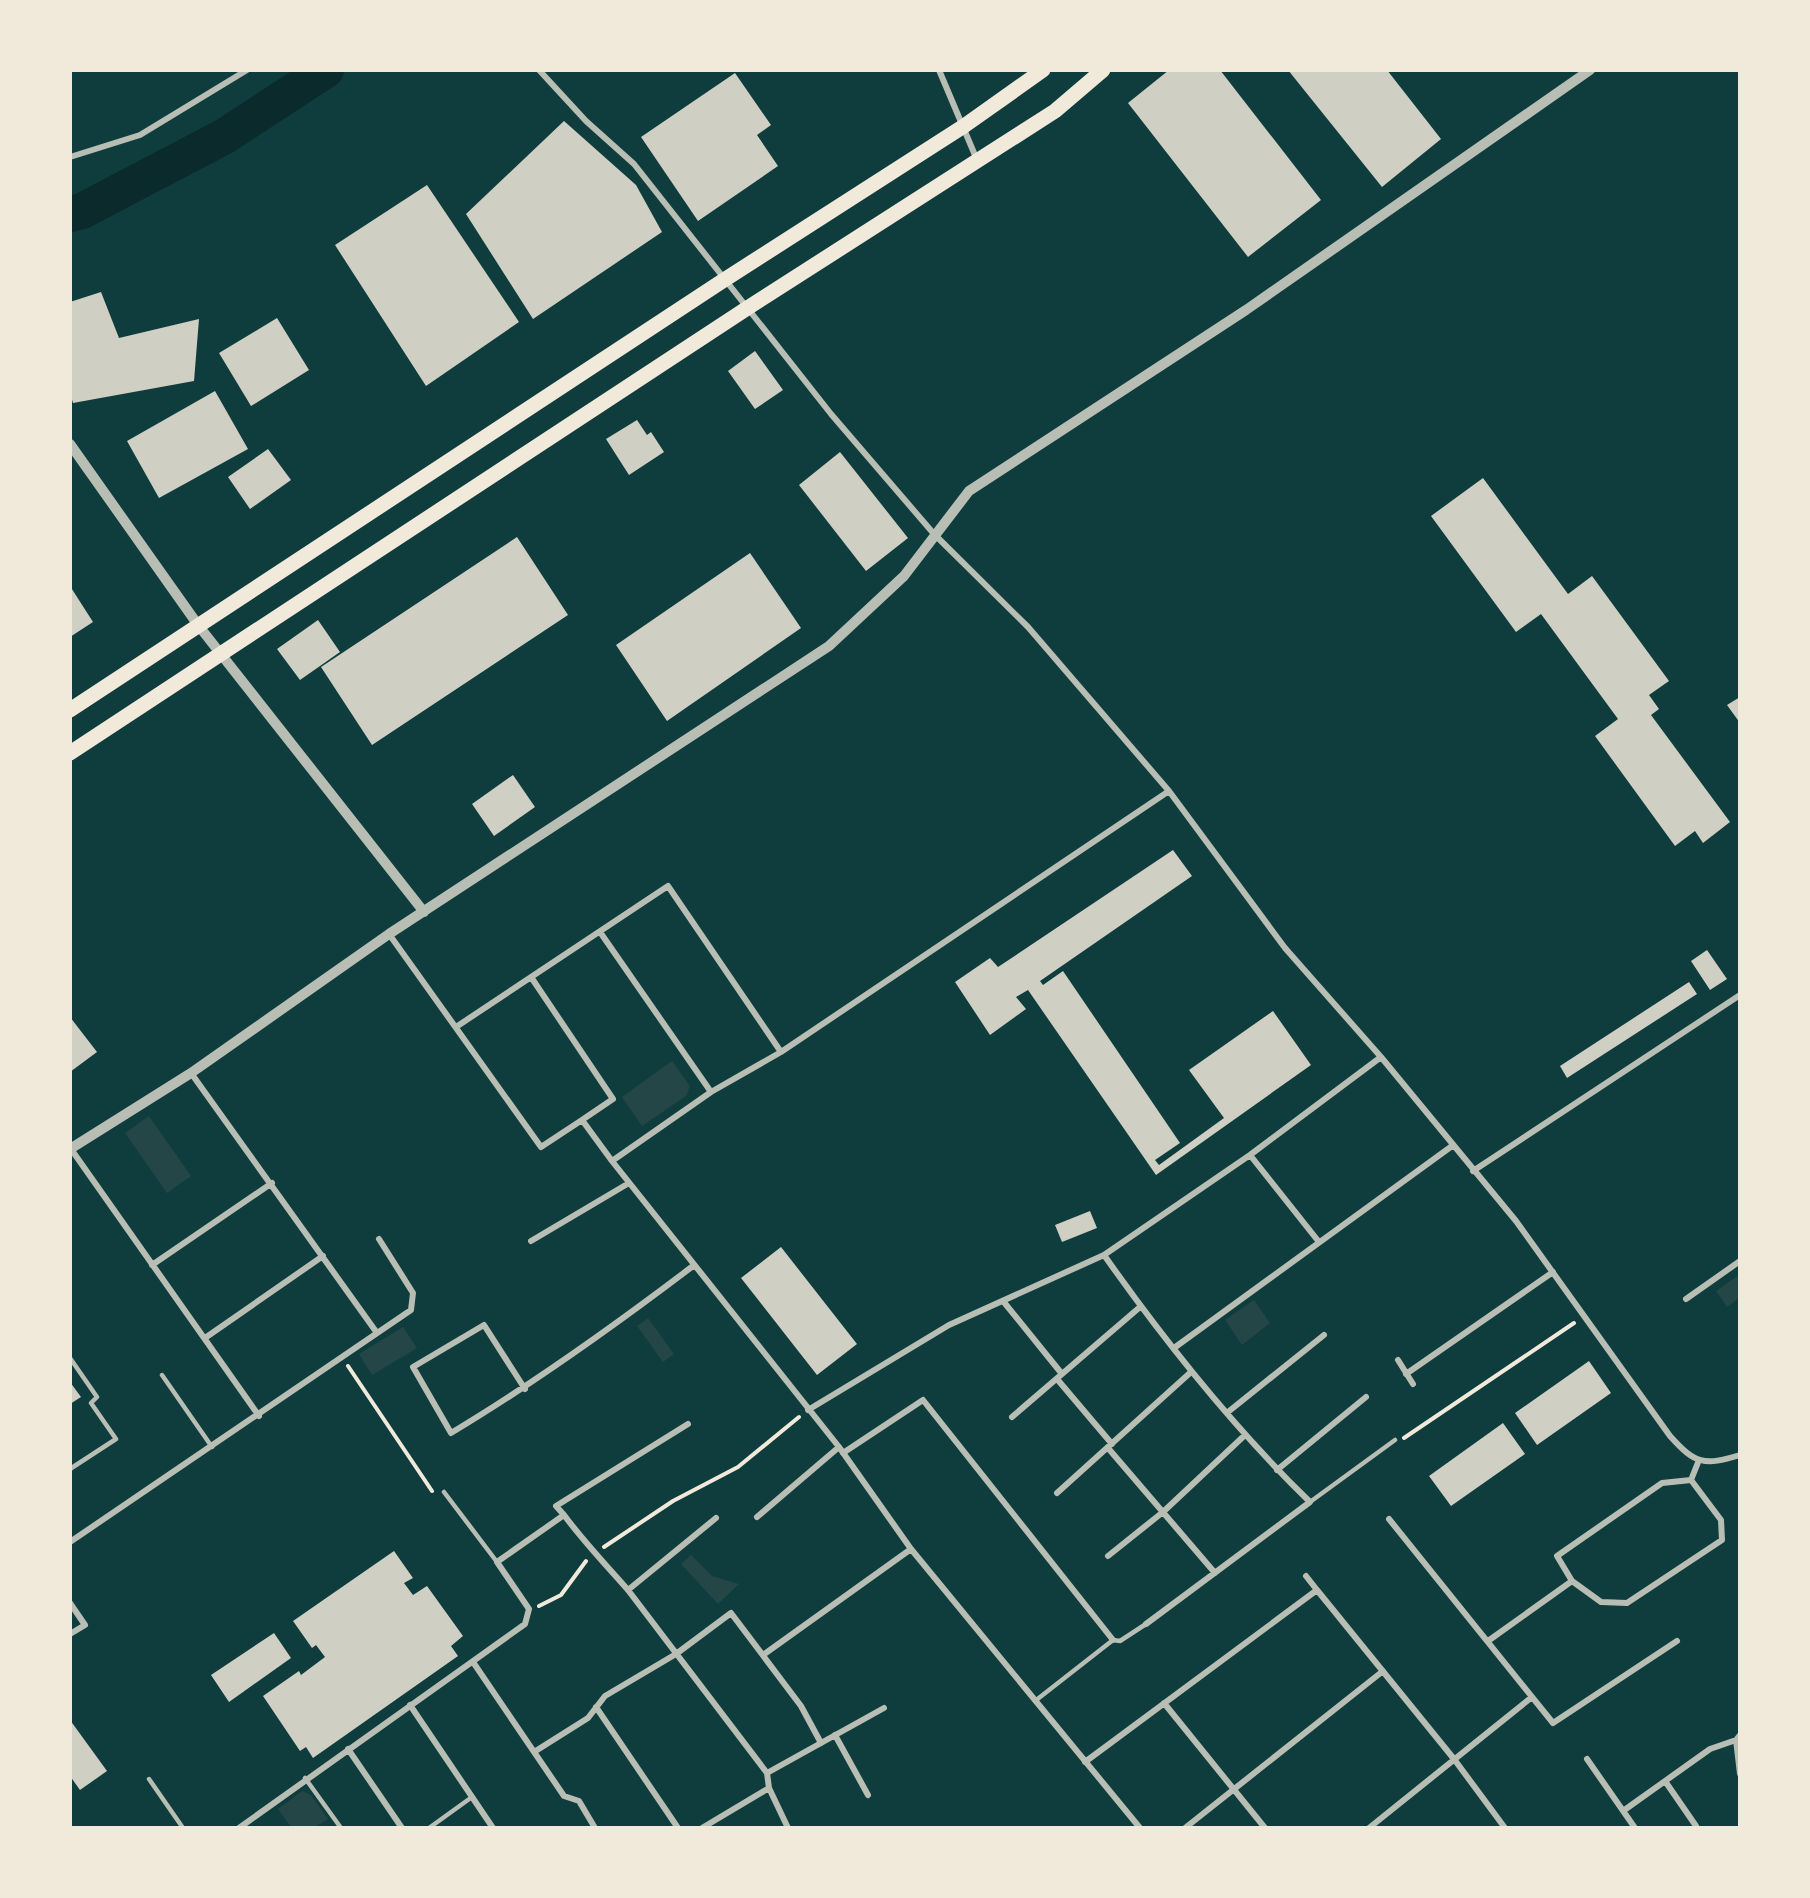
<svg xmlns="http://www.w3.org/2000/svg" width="1810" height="1898" font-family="Lato,sans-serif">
<rect width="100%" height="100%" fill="#0f3d3e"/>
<!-- green -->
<path fill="#244646" d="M 672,1061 L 690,1086 L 686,1096 L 642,1126 L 622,1097 Z
M 149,1116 L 191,1176 L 167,1193 L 125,1133 Z
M 1739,1275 L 1739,1298 L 1727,1307 L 1716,1291 Z
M 1254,1300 L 1270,1323 L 1242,1345 L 1225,1320 Z
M 648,1318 L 674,1354 L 663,1362 L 637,1326 Z
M 403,1327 L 417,1348 L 372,1375 L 359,1354 Z
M 691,1555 L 712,1576 L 739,1584 L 718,1604 L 681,1564 Z
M 302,1791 L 311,1795 L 328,1819 L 315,1827 L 291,1827 L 278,1809 Z"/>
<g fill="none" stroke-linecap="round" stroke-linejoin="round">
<!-- river -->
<path stroke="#0a2a2b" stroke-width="36" d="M 70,214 L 82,211 L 225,136 L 326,70"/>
</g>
<!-- building -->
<path fill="#cfcfc3" d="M 1169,70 L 1220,70 L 1321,200 L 1248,257 L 1128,103 Z
M 1288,70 L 1387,70 L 1441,139 L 1382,187 Z
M 735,73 L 771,125 L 757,135 L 778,166 L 698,221 L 641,137 Z
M 564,121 L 636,185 L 662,232 L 533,319 L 466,214 Z
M 427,185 L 519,322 L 426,386 L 335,245 Z
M 101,292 L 119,338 L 199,319 L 194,381 L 73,403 L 70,393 L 70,302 Z
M 277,318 L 309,370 L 251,406 L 219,353 Z
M 755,351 L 783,390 L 755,409 L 728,371 Z
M 215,391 L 248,449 L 159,498 L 127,441 Z
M 637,420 L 647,435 L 651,432 L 664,452 L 629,475 L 606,439 Z
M 268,449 L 291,480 L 250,509 L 228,477 Z
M 840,452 L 908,538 L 866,571 L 799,485 Z
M 1483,478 L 1568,594 L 1592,576 L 1669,681 L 1649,695 L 1659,709 L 1651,715 L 1730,822 L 1703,843 L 1695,831 L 1675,846 L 1595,736 L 1618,719 L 1541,614 L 1516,632 L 1431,516 Z
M 517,537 L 568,615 L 372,745 L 321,667 Z
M 750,553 L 801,628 L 667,721 L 616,645 Z
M 70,586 L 93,622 L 70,637 Z
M 318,620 L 340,652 L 300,680 L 277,649 Z
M 1740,697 L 1740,723 L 1727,705 Z
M 513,775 L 535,807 L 494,836 L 472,804 Z
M 1173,850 L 1192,876 L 1040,981 L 1043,985 L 1063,971 L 1180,1143 L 1155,1160 L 1159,1165 L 1224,1118 L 1189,1070 L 1273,1011 L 1311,1065 L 1156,1175 L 1028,990 L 1016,997 L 1026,1009 L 990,1035 L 955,982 L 990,958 L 998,967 Z
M 1707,950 L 1727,979 L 1710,990 L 1691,961 Z
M 1689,982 L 1697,994 L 1567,1078 L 1560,1066 Z
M 70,1017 L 97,1052 L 70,1072 Z
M 1090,1211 L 1097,1228 L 1062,1242 L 1055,1225 Z
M 781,1247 L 857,1344 L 817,1375 L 741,1278 Z
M 1589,1361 L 1611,1393 L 1537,1445 L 1515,1413 Z
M 70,1382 L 81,1397 L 70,1404 Z
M 1503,1423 L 1525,1454 L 1451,1506 L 1429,1476 Z
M 394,1551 L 413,1578 L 404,1583 L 413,1595 L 427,1586 L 463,1636 L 451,1646 L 458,1656 L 313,1758 L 306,1747 L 300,1751 L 263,1696 L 299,1671 L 301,1675 L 325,1657 L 316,1645 L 312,1648 L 293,1621 Z
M 274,1633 L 291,1658 L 229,1702 L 211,1675 Z
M 70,1720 L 107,1771 L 80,1790 L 70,1776 Z"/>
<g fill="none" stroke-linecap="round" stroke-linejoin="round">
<!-- path -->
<path stroke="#f1e9da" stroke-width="4" d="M 348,1366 L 432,1491
M 1404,1438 L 1574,1323
M 604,1547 L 673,1501 L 738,1467 L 799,1417
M 539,1606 L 561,1595 L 586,1561"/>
<!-- service -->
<path stroke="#b8beb3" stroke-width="4.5" d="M 70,1358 L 97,1397 L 91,1403 L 116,1439 L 70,1469
M 162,1375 L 212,1447
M 444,1492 L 497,1562
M 1310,1502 L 1395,1440
M 1035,1701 L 1113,1640 L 1120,1641 L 1146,1624
M 305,1778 L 341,1828
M 149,1779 L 183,1828
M 429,1828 L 472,1797"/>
<!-- minor -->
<path stroke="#b8beb3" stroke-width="6" d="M 539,70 L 586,121 L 634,164 L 831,414 L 934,534 L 1028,627 L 1169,791 L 1285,948 L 1381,1057 L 1516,1221 L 1670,1436 C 1695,1464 1704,1466 1740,1455
M 939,70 L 977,160
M 70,157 L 140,135 L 247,70
M 600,932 L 711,1092
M 389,934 L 541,1147 L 582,1120 L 612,1161
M 531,977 L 613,1099 L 582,1120
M 456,1027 L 668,886 L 781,1052
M 191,1073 L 377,1333
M 71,1149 L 259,1416
M 1250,1155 L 1319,1242
M 1473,1171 L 1740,995
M 531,1241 L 629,1183
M 1104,1255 C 1166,1343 1233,1427 1310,1502 L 1146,1624
M 152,1265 L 272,1183
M 1686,1299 L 1740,1261
M 1003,1301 L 1062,1374
M 205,1338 L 323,1256
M 1174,1348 L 1452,1146
M 1398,1360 L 1413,1384
M 1406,1374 L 1553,1272
M 1057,1379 L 1112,1444
M 525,1389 L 484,1325 L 413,1367 L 451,1433 C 536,1382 614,1326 693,1266
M 808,1410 L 949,1325 L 1104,1255 L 1250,1155 L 1381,1057
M 1228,1412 L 1324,1335
M 1012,1417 L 1140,1307
M 1108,1448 L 1215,1573
M 843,1453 L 923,1400 L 1113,1640
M 1277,1470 L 1366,1397
M 1691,1480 L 1662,1483 L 1557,1556 L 1572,1581 L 1601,1602 L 1627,1603 L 1722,1540 L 1721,1520 L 1691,1480 L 1699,1460
M 1057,1493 L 1191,1372
M 564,1515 C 584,1542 606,1565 628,1590 L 767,1773 L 769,1788 L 788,1828
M 757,1517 L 839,1447
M 1389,1519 L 1553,1723 L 1677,1641
M 70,1542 L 411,1310 L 413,1293 L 379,1239
M 1108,1556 L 1163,1512 L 1245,1435
M 1306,1576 L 1317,1590
M 628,1590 L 716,1518
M 70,1603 L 85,1625 L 70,1634
M 1488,1641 L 1572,1581
M 763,1655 L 911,1549
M 473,1662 L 564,1796 L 579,1801 L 595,1828
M 1164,1703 L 1265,1828
M 410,1705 L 493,1828
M 596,1707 L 678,1828
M 835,1735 L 868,1795
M 1740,1735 L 1736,1740 L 1740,1774
M 348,1749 L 402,1828
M 534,1752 L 588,1718 L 605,1696 L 676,1654 L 731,1613 L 801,1706 L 821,1743
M 1587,1759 L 1635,1828
M 1085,1762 L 1317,1590 L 1454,1759 L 1505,1828
M 767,1773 L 884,1708
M 1665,1781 L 1696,1826
M 1623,1811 L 1710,1749 L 1736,1740
M 239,1828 L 525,1624 L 529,1609 L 497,1562 L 564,1515 L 556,1506 L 688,1424
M 702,1828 L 769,1788
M 1140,1828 L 911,1549 L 839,1447 L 612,1161 L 711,1092 L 781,1052 L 1169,791
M 1185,1828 L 1383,1671
M 1369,1828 L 1532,1697"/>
<!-- tertiary -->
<path stroke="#b8beb3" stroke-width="10" d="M 70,444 L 198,625 L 424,912
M 70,1149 L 191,1073 L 389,934 L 829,646 L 904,576 L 969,491 L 1246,310 L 1590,70"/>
<!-- primary -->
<path stroke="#f1e9da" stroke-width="15" d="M 70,710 L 724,280 L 964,126 L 1043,70
M 70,753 L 749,307 L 1055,111 L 1103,70"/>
</g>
<!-- border -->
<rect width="1810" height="1898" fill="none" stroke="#f1e9da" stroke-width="144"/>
</svg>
